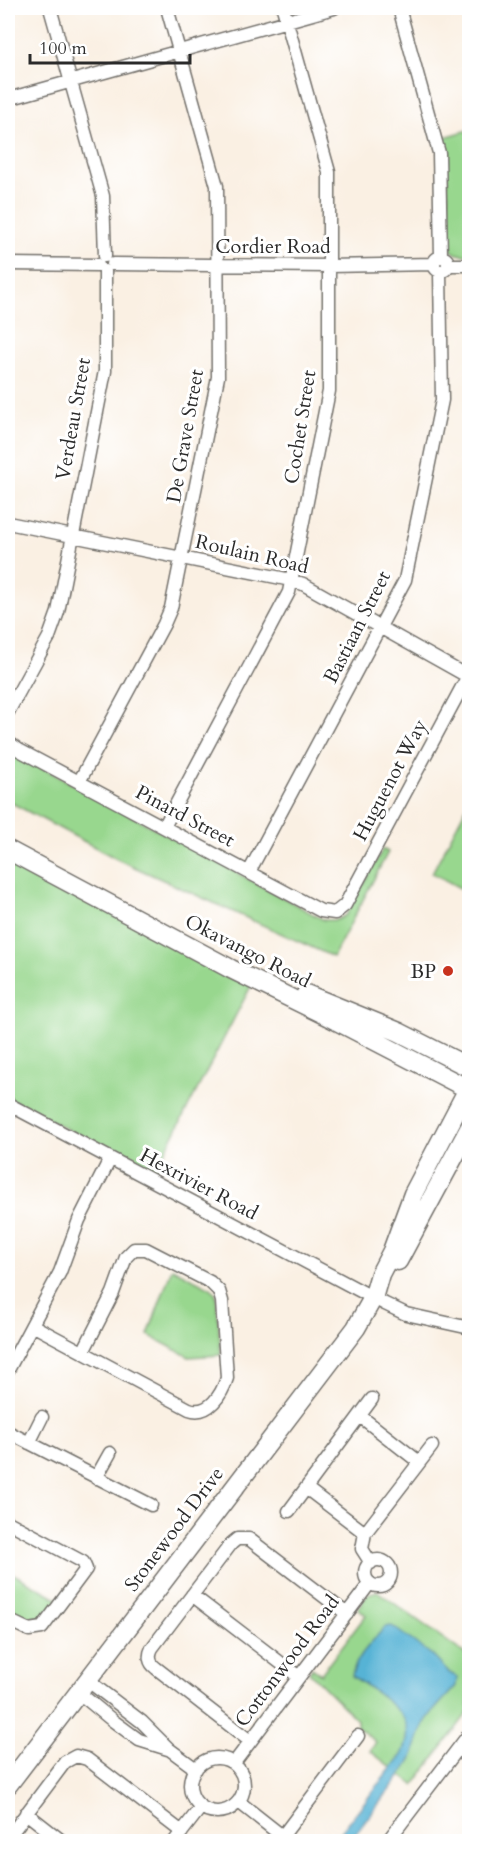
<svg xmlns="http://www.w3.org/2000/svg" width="477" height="1849" font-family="Cardo,serif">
<rect width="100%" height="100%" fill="#fff"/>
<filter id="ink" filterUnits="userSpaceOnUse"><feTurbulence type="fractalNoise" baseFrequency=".0167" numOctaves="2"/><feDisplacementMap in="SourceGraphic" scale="12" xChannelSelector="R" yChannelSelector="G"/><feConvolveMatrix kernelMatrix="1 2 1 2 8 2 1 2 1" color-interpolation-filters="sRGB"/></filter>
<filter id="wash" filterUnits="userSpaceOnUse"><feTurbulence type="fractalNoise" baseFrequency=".008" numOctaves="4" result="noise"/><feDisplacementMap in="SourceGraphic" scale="24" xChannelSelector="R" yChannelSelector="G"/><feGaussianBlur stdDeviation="1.35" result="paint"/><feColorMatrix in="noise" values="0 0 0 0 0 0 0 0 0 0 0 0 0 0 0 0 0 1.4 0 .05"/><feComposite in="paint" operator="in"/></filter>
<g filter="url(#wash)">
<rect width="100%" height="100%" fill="#faf0e3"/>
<!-- green -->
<path fill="#98d78e" stroke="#62815c" stroke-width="1.5" d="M 469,130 L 469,255 C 460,255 452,255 449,245 L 446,144 L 442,145 L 441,138 Z
M 8,749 L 324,920 L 337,920 L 346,915 L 383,849 L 388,852 L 333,957 L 119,860 L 8,801 Z
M 469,802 L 469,893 L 432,873 Z
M 8,856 L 252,984 L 153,1175 L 8,1098 Z
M 172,1268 L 211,1288 L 216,1294 L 221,1355 L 189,1357 L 148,1335 Z
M 8,1571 L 59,1599 L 42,1622 L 35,1626 L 8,1615 Z
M 377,1591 L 469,1657 L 469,1711 L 414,1785 L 370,1751 L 376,1742 L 357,1727 L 357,1720 L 309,1672 L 312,1668 L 321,1674 L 366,1615 L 358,1608 L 368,1594 Z"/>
<!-- water -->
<path fill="#57b3d5" stroke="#416f80" stroke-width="1.5" d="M 392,1626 L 432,1655 L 448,1672 L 457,1677 L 456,1686 C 445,1699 427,1715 421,1731 C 415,1745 416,1753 407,1767 L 350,1841 L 334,1841 L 403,1753 C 407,1743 410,1732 405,1721 C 399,1707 365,1684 352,1676 C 356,1656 372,1642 385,1627 Z"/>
</g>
<g filter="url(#ink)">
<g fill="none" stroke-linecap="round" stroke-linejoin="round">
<defs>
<path id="street" d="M 50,8 L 103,196 L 105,256
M 399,8 L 439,153 L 441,257
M 8,99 L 334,8
M434 264a7 7 0 1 1 14 0a7 7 0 1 1-14 0Z
M 8,264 L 98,265
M 113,264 L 329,266 L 433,264
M 448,265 L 470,265
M 8,523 L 291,580 L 303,584 L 467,676
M 8,712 L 49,637 L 58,612 L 105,371 L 105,271
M 8,742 L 19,750 L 321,911 L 335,913 L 345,905 L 470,672
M 79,782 L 164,624 L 171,608 L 218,377 L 217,186 L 167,8
M 164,827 L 289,592 L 329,391 L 329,172 L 283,8
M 249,872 L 405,580 L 442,400 L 440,272
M 8,1104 L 385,1304 L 406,1314 L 470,1328
M 32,1325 L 189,1409 C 209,1416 222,1394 227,1378 L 222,1301 L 219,1291 L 210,1282 L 146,1249 L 134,1249 L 126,1257 L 113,1293 L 83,1352
M 8,1370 L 60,1272 L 79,1220 L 110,1159
M 360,1416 L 419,1462
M 8,1432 L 151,1505
M 29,1443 L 42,1417
M 96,1478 L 110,1453
M 306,1488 L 365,1533 L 362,1549 L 371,1563
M 289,1511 L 372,1399
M 8,1522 L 83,1562 L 86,1569 L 42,1628 L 29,1630 L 8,1620
M 365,1533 L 432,1446
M365 1573a13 13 0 1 1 26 0a13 13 0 1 1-26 0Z
M 192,1595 L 299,1677
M 87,1680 L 142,1722 L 169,1749 L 196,1769
M 78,1692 L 112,1720 L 139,1740 L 168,1749
M 250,1741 L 156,1668 C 149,1663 148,1656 152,1648 L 231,1544 L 237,1539 L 249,1539 L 347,1614
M190 1785a27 27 0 1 1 54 0a27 27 0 1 1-54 0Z
M 234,1763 L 370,1583
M 239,1802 L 282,1836
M 26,1813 L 63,1842
M 8,1838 L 65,1762 L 76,1756 L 87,1759 L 182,1832
M 174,1842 L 201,1807
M 278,1842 L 358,1736
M 387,1842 L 470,1733"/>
<path id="secondary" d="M 8,850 L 231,969 L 329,1017 L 470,1090
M 306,994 L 399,1032 L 470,1068
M 398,1261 L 470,1127
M 8,1785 L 356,1328 L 373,1298 L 380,1274 L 392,1251 L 413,1194 L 470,1085"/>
</defs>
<!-- street casing -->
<use href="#street" stroke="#73706b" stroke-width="15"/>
<!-- secondary casing -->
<use href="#secondary" stroke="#73706b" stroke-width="21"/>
<!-- street -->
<use href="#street" stroke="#fff" stroke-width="12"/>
<!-- secondary -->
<use href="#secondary" stroke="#fff" stroke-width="18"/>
</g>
</g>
<!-- markers -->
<circle fill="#c8321e" stroke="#fff" stroke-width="2" cx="448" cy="971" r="6"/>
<g text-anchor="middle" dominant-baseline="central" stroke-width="6" stroke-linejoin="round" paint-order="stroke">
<!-- street labels -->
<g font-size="20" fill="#2b2b2b" stroke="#fff">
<text x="273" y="246">Cordier Road</text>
<text transform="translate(73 419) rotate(-80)">Verdeau Street</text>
<text transform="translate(300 427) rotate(-81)">Cochet Street</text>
<text transform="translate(185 436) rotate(-80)">De Grave Street</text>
<text transform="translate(252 554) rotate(13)">Roulain Road</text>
<text transform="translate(357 627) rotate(-63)">Bastiaan Street</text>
<text transform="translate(390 780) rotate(-62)">Huguenot Way</text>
<text transform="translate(185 816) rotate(28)">Pinard Street</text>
<text transform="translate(248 951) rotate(27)">Okavango Road</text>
<text transform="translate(199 1184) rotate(28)">Hexrivier Road</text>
<text transform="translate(174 1529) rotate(-53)">Stonewood Drive</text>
<text transform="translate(287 1661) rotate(-53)">Cottonwood Road</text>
</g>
<!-- poi labels -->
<g font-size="20" fill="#2b2b2b" stroke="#fff" text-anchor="end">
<text x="436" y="971">BP</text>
</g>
</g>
<!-- margin -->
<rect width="477" height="1849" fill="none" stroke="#fff" stroke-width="30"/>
<!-- scale -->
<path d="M30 54v9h160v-9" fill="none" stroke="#2b2b2b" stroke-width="3"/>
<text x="39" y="54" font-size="18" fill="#2b2b2b" stroke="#ffffff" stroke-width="4.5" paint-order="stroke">100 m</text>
</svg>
